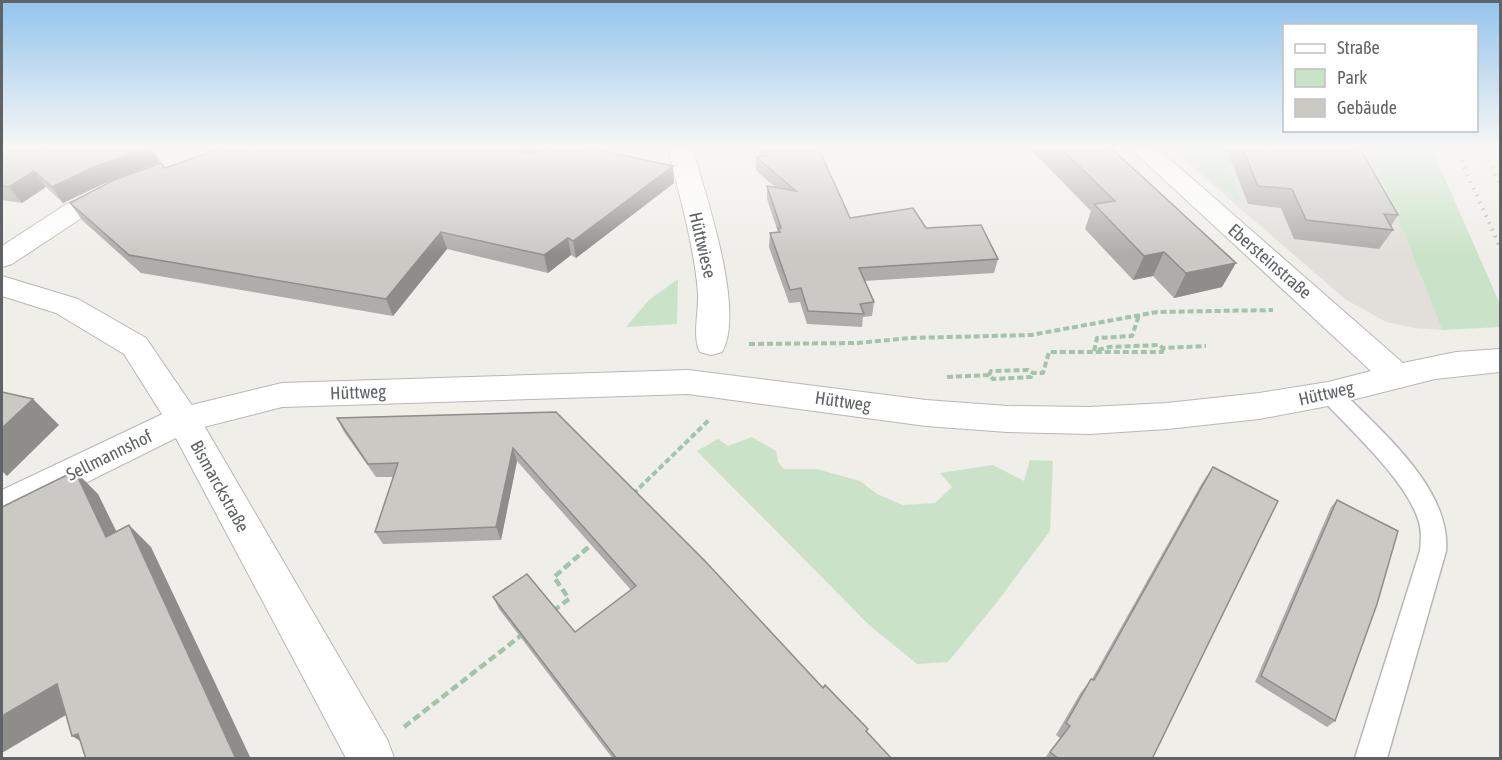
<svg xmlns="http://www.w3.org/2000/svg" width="1502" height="760" font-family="'Asap Condensed',sans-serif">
<rect width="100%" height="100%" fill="#efeee8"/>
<!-- education -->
<path fill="#e2dfda" d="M 1169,147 L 1370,147 L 1442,330 L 1415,328 L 1386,322 L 1345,299 Z"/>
<!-- green -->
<path fill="#cae3c8" d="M 1174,147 L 1233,147 L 1240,164 L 1227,164 L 1242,205 Z
M 1370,147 L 1431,147 L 1500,304 L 1500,327 L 1442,330 Z
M 678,279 L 677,324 L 626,327 L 649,300 Z
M 752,437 L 776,451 L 778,462 L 784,469 L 816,469 L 860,481 L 877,494 L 903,505 L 935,503 L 952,487 L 940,473 L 993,465 L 1024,481 L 1030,460 L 1053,461 L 1050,531 L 998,601 L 948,662 L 917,664 L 869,625 L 697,451 L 718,439 L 728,446 Z"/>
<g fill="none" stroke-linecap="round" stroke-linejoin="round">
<defs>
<path id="service" d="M 1330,385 L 1338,387 C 1379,430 1451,487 1446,551 L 1387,758 L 1355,758 L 1420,551 C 1421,540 1422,529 1418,519 C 1405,479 1350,430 1322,399 L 1319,393 L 1322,387 Z"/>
<path id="minor" d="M 668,147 L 692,147 C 705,193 746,311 722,352 L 711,355 L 700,352 C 692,338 699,310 698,293 C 694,243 679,196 668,147 Z
M 1129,147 L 1156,147 L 1403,363 L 1456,352 L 1500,349 L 1500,372 L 1435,379 L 1328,406 L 1259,419 L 1167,429 L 1090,434 L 1007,432 L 926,426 L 688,394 L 282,407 L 192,430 L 15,518 L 2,523 L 2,490 L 171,410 L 282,383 L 688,370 L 926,400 L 1007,406 L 1090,407 L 1167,403 L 1259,393 L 1328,382 L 1371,371 Z"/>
<path id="tertiary" d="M 114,183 L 123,186 L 127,191 L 123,196 L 83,217 L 12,264 L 2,267 L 2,246 L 65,205 Z"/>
<path id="secondary" d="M 2,276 L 78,299 L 146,338 L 195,410 L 388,741 L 394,758 L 346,758 L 170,427 L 124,354 L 56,313 L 2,296 Z"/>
</defs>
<!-- service casing -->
<use href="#service" stroke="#b5b8bb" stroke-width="3"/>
<!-- minor casing -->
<use href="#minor" stroke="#b5b8bb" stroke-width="2"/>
<!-- tertiary casing -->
<use href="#tertiary" stroke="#b5b8bb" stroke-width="2"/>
<!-- secondary casing -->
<use href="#secondary" stroke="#b4b7ba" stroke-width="2"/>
<!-- path-far1 -->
<path stroke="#a2c4aa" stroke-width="4" stroke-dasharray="6 3" stroke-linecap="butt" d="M 749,344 L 857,343 L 910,338 L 1031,335 L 1157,312 L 1273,310
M 1098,350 L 1109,347 L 1159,345 L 1163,348 L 1206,346
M 1094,351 L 1097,338 L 1132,336 L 1139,315
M 989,375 L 991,371 L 1028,370 L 1033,373 L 1043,373 L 1049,352 L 1162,352 L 1163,348
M 947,377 L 989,375 L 993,379 L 1031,377 L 1033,373
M 633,494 L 709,420"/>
<!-- path -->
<path stroke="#a2c4aa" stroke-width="4.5" stroke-dasharray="8 4" stroke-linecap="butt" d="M 553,611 L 569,599 L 554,577 L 591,545
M 404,727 L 523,634"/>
<!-- service -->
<use href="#service" fill="#fff" fill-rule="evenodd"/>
<!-- minor -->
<use href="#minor" fill="#fff" fill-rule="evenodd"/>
<!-- tertiary -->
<use href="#tertiary" fill="#fff" fill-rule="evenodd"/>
<!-- secondary -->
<use href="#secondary" fill="#fff" fill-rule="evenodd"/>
<!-- rail -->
<path stroke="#b5b6b6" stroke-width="4" stroke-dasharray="1.5 6" stroke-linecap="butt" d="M 1455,147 L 1500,247
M 1482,147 L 1500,183"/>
</g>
<!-- wall -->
<path fill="#afada9" d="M 2,147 L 46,148 L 48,147 L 151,147 L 160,162 L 105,183 L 63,203 L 46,187 L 22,203 L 2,200 Z
M 757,147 L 818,147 L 850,218 L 926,228 L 998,259 L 994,273 L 864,281 L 874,302 L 872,316 L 863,317 L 862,327 L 807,324 L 800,302 L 789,303 L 769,247 L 770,233 L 778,232 L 767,199 L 767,186 L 776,188 L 756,170 L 756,157 L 760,157 Z
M 1028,147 L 1110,147 L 1222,287 L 1174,298 L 1153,276 L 1133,280 L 1085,229 L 1091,211 Z
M 1226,147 L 1359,147 L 1398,215 L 1391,226 L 1393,230 L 1379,249 L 1294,239 L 1281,208 L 1248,204 Z
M 536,149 L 537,153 L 674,183 L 576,258 L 571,255 L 548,273 L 447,249 L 393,316 L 141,273 L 82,220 L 70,203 Z
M 556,412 L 823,688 L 892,759 L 613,759 L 499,609 L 493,597 L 575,632 L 631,590 L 517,461 L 501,540 L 383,544 L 375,532 L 393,477 L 376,477 L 344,432 L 337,418 Z
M 1213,467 L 1152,759 L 1044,759 L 1060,738 L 1056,735 L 1081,692 L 1092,679 L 1202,483 Z
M 1337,500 L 1335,721 L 1327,727 L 1255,682 L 1331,507 Z"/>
<!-- shaded-wall -->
<path fill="#8e8d89" d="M 147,147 L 151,147 L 160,162 L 105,183 L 63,203 L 52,187 L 94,167 Z
M 518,147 L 540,147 L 536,149 L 537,154 L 523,160 L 517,149 Z
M 673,166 L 674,183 L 576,258 L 573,241 Z
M 34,171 L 46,187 L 22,203 L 9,187 Z
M 441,232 L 447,249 L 393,316 L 386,299 Z
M 568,238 L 571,255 L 548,273 L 544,255 Z
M 1164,252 L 1153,276 L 1133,280 L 1144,256 Z
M 1236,263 L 1222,287 L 1174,298 L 1186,273 Z
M 33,399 L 59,425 L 7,476 L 2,471 L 2,428 Z
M 513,448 L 517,461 L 501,540 L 496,527 Z
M 75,471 L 98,494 L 130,559 L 106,537 Z
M 129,525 L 151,547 L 251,759 L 236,759 Z
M 57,684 L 86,703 L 2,753 L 2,716 Z
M 78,734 L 102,754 L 72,736 Z"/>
<!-- building -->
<path fill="#cbc9c4" stroke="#8e8d89" stroke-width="1.5" d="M 2,147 L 40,147 L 46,148 L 48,147 L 147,147 L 94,167 L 52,187 L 34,171 L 9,187 L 2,186 Z
M 225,147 L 518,147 L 517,149 L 519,153 L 534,154 L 552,147 L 584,147 L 673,166 L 573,241 L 568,238 L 544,255 L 441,232 L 386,299 L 129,255 L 70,203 L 114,180 L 161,163 L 165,168 Z
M 762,147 L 818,147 L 850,218 L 913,208 L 926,228 L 981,225 L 998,259 L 859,268 L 874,302 L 860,304 L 864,314 L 808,311 L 801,288 L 790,290 L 770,233 L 780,232 L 778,228 L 781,228 L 767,186 L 796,191 L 756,157 L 768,156 Z
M 1059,147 L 1110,147 L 1236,263 L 1186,273 L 1164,252 L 1144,256 L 1094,204 L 1115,201 Z
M 1242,147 L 1359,147 L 1398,215 L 1384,214 L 1393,230 L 1306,220 L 1292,189 L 1258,186 Z
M 2,392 L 33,399 L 2,428 Z
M 556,412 L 705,561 L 823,688 L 825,685 L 868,729 L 866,731 L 892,759 L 617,759 L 493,597 L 527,574 L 575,632 L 636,586 L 513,448 L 496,527 L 375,532 L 398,463 L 368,464 L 337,418 Z
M 1213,467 L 1278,501 L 1152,759 L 1059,759 L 1050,752 L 1070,726 L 1066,723 L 1091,679 L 1094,680 Z
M 75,471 L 106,537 L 129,525 L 236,759 L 86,759 L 78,734 L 72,736 L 57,684 L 2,716 L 2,507 Z
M 1337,500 L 1398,531 L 1377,604 L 1335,721 L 1261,676 Z"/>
<!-- sky -->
<linearGradient id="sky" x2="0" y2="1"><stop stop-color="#93c4ed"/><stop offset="0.58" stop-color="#f8f7f5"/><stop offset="1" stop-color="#f8f7f5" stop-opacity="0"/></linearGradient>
<rect width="1502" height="254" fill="url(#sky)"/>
<g text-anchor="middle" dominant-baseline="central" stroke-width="4.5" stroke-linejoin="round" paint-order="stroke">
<!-- street labels -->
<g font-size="18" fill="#5f6366" stroke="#fff">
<text transform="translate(703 245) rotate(77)">Hüttwiese</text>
<text transform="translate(1270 261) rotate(41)">Ebersteinstraße</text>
<text transform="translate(358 392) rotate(-2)">Hüttweg</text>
<text transform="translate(1326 393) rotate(-13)">Hüttweg</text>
<text transform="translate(843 401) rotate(8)">Hüttweg</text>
<text transform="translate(109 455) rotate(-26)">Sellmannshof</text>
<text transform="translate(220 486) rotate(61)">Bismarckstraße</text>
</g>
</g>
<!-- border -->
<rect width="1502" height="760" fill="none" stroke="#5f6366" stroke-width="6"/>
<!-- legend -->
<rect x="1283" y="24" width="195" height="108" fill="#ffffff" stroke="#bfc1c2" stroke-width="1.5"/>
<rect x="1295" y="44" width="30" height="9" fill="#ffffff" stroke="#bfc1c2" stroke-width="1.5"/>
<text x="1337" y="54" font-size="18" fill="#5f6366">Straße</text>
<rect x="1295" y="69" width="30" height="18" fill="#cae3c8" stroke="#bfc1c2" stroke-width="1.5"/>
<text x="1337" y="84" font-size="18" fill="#5f6366">Park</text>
<rect x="1295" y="99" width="30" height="18" fill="#cbc9c4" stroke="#bfc1c2" stroke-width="1.5"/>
<text x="1337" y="114" font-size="18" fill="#5f6366">Gebäude</text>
</svg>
